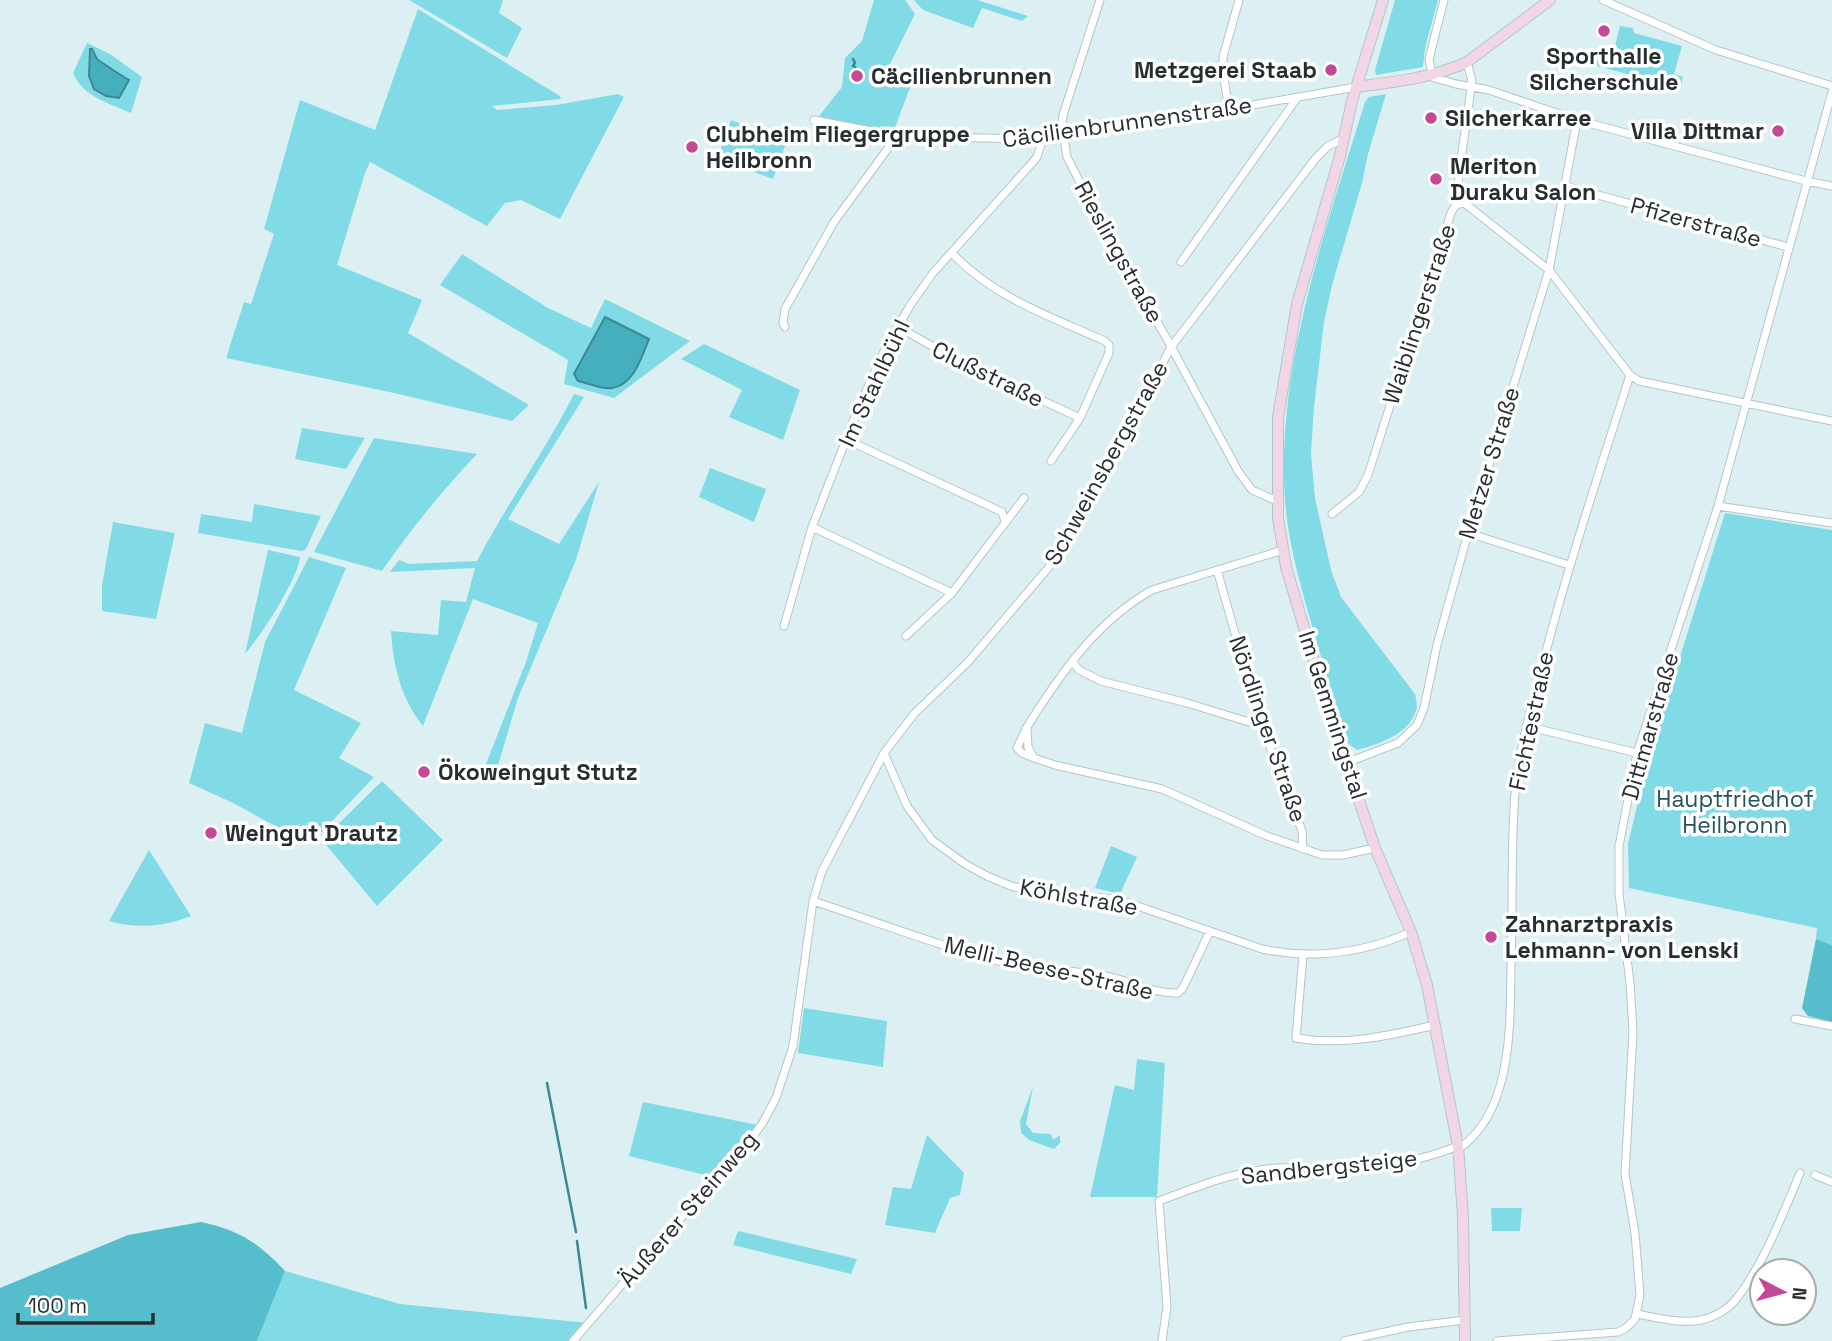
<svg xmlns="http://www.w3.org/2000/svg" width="1832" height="1341" font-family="'Space Grotesk',sans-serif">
<rect width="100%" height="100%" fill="#dcf0f3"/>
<!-- green -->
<path fill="#80dbe7" d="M 409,0 L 503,0 L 499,13 L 522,28 L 507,58 Z
M 874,0 L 905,0 L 915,14 L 889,66 L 914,77 L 893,133 L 819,116 L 842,87 L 845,58 L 862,41 Z
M 914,0 L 977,0 L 1028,16 L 1022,21 L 982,8 L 973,28 L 923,10 Z
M 1395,0 L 1438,0 L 1425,48 L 1423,67 L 1376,75 L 1375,70 Z
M 418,9 L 560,96 L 561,99 L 492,106 L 497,110 L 556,105 L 618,94 L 624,97 L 560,219 L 521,200 L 505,203 L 487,226 L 370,162 L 365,173 L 337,265 L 422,300 L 408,333 L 529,405 L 512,421 L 394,393 L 226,358 L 244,302 L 251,304 L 274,234 L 264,229 L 300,100 L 375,130 Z
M 1620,26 L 1633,28 L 1634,33 L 1682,46 L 1674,74 L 1683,77 L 1680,88 L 1582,62 L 1583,58 L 1597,61 L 1603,55 L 1613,54 Z
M 87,43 L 110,54 L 142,77 L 131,113 C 109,103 83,97 73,73 Z
M 1386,94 L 1368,154 L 1362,183 L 1332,285 L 1324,322 L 1314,407 L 1311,454 L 1315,498 L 1331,570 L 1341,597 L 1415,694 C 1416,699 1418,706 1416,711 C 1408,735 1379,744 1357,750 L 1345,741 C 1334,703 1324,666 1313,629 C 1301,587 1288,543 1285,500 C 1276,366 1326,229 1365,102 L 1369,97 Z
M 731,120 L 787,141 L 773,179 L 717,159 Z
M 462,254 L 548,308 L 591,328 L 605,299 L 690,341 L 614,398 L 564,384 L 568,360 L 440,285 Z
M 704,344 L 800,390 L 783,440 L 729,417 L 742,390 L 681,359 Z
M 574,394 L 584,397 L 508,519 L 559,544 L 599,482 L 576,560 L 518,698 L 496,772 L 488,774 L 484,769 L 526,662 L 538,623 L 473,599 L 423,726 C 401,699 393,665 391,631 L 438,635 L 441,600 L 466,602 L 475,568 L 390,572 L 399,560 L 409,564 L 477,561 C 507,504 545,451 574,394 Z
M 302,428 L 365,438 L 346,469 L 295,459 Z
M 374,438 L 477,454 C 442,491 411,529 382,571 L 314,552 Z
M 710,468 L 766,489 L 754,522 L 699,497 Z
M 254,504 L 321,516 L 306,549 L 302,551 L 198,533 L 201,514 L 252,522 Z
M 1725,513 L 1832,530 L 1832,945 L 1816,939 L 1817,928 L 1629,888 L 1628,844 L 1649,756 Z
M 113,522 L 175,533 L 156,619 L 102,611 L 102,585 Z
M 268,550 L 300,557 C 298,579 261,636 245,654 Z
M 309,557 L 346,568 L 294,690 L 361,723 L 339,758 L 374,777 L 318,836 L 303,841 L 233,803 L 189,783 L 205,723 L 242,733 L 265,642 Z
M 382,781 L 443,840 L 377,906 L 322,840 Z
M 1111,846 L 1137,857 L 1120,894 L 1095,888 Z
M 149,850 L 191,916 C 163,927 138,929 109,921 Z
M 804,1008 L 887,1021 L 883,1067 L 798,1053 Z
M 1137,1059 L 1165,1063 L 1157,1197 L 1090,1197 L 1115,1085 L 1134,1090 Z
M 1033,1087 L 1026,1124 L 1033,1133 L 1051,1134 L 1053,1140 L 1060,1135 L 1060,1143 L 1054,1149 L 1029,1140 L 1021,1133 L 1020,1121 Z
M 643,1102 L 758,1125 L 713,1177 L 629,1156 Z
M 927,1135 L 964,1173 L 960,1195 L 950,1198 L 935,1233 L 885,1225 L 893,1187 L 911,1189 Z
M 1491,1208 L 1522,1208 L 1520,1231 L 1492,1231 Z
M 738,1231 L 857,1259 L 851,1274 L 733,1245 Z
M 285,1271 L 400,1304 L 588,1323 L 571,1341 L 257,1341 Z"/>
<!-- forest -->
<path fill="#55bdcb" d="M 1816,939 L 1832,945 L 1832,1022 L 1808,1016 L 1802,1008 Z
M 201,1222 C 239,1230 259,1243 285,1271 L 257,1341 L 0,1341 L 0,1288 L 128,1235 Z"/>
<!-- water -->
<path fill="#45afbd" stroke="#3c8892" stroke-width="2" d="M 90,49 L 92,49 C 94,52 95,57 98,60 C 101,62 125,78 129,80 L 119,98 L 106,96 L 94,89 L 89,76 Z
M 605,317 L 649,339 C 642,356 634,385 612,388 C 603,390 588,383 578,381 L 574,374 Z"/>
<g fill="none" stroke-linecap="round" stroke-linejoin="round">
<!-- stream -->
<path stroke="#3c8892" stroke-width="2.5" d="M 853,59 L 855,63 L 853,66 L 855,67 L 858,81
M 547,1083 L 576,1232
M 577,1241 L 586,1308"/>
<defs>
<path id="street" d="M 1100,0 L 1063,115 L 1062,126 L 1067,157 L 1106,233 L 1167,339 L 1238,471 L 1252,490 L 1277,501
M 1603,0 L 1716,50 L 1832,86
M 1467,62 L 1472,81 L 1459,174 L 1458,186 L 1463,202 L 1549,270 L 1630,375 L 1639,381 L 1832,421
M 1432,74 L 1429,59 L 1444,0
M 1428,76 L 1456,84 L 1489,90 L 1577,120 L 1806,181 L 1832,186
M 1229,109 L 1223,73 L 1223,57 L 1239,0
M 814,120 L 897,136 L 1025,139 L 1224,110 L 1356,87
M 1565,186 L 1788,247
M 952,253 C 993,297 1051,317 1105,341 L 1109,345 L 1109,353 L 1080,418 L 1051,461
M 1181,262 L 1297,98
M 785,327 L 783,323 L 785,309 L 834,222 L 897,136
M 898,327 L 968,366 L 1080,418
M 847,440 L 1002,512 L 1005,521
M 1718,506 L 1832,523
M 1332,514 L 1359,492 L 1368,475 L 1451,213 L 1455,206 L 1463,202
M 812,527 L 952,593
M 1468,533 L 1569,565
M 1217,570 L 1260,721 L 1302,831 L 1303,849
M 784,626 L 812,527 L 858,409 L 886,347 L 911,304 L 933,273 L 1032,163 L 1037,157 L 1043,138
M 906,636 L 952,593 L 1024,498
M 1072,661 L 1079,670 L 1101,681 L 1187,703 L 1249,722 L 1260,721
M 1526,726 L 1637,753
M 1027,727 C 1060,674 1097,621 1152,590 L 1283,550
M 884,753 L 907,806 L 932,840 L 965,864 L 987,876 L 1011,886 L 1033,891 L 1120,900 L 1262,949 C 1314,960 1363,953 1411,932
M 1034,758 L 1022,753 L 1017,748 L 1027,727 L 1028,747 L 1034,758 L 1055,765 L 1162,789 L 1267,836 L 1322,855 L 1343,855 L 1375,848
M 1346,763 L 1398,743 L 1417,725 L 1424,708 L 1437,645 L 1468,533 L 1549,270 L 1577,120
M 813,901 C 877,922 941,947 1006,963 C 1038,970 1069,970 1101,975 C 1127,979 1152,994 1178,993 L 1183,988 L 1210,931
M 1303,955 L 1296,1038 C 1343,1046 1388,1036 1435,1025
M 1795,1019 L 1832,1026
M 1458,1149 C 1514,1113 1510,1020 1511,963 C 1513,912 1511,860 1514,809 C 1516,758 1531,708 1544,659 C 1569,563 1600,470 1630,375
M 1815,1175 L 1832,1182
M 1637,1314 C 1657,1318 1681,1324 1701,1320 C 1715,1317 1729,1309 1737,1298 C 1763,1265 1784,1212 1800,1173
M 573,1341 L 658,1243 L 737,1157 L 762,1124 L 776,1098 L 793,1046 L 813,901 L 822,871 L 884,753 L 914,714 L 968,662 L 1049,567 L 1108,469 L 1171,347 L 1316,158 L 1328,146 L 1343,139
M 1162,1341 L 1167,1307 L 1159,1201 C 1197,1187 1237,1170 1278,1168 C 1301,1167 1325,1170 1348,1169 C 1387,1167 1423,1160 1458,1146
M 1344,1341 L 1408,1327 L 1465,1320
M 1497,1341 L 1618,1332 L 1626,1328 L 1635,1319 L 1640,1295 L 1635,1233 L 1625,1174 L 1633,1032 L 1630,983 L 1619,894 L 1619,846 L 1637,753 L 1718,506 L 1832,92"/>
<path id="secondary" d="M 1383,0 L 1352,101 L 1340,156 L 1297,304 L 1278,417 L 1278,518 L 1286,567 L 1330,715 L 1375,848 L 1411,932 L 1427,985 L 1458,1146 L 1463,1216 L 1465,1341
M 1356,87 C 1393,82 1433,78 1467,62 L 1550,0"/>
</defs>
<!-- street casing -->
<use href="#street" stroke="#b3c6c9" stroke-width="9"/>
<!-- secondary casing -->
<use href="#secondary" stroke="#b3c6c9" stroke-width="12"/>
<!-- street -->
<use href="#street" stroke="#fff" stroke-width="7"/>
<!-- secondary -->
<use href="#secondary" stroke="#f1d7e6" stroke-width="10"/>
</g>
<!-- markers -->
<g fill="#c54795" stroke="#fff" stroke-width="2.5">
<circle cx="1604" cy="31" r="7"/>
<circle cx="1331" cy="70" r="7"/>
<circle cx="857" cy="76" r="7"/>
<circle cx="1431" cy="118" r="7"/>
<circle cx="1778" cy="131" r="7"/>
<circle cx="692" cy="147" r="7"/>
<circle cx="1436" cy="179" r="7"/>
<circle cx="424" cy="772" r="7"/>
<circle cx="211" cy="833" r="7"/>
<circle cx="1491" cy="937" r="7"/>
</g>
<g text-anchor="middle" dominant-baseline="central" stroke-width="7" stroke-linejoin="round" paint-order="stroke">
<!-- poi labels -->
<g font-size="23" font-weight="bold" fill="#272e2f" stroke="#fff" text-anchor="start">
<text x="1604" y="56" text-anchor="middle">Sporthalle<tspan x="1604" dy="26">Silcherschule</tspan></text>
<text x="1317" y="70" text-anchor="end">Metzgerei Staab</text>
<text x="871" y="76">Cäcilienbrunnen</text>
<text x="1445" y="118">Silcherkarree</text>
<text x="1764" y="131" text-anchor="end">Villa Dittmar</text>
<text x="706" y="134">Clubheim Fliegergruppe<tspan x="706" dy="26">Heilbronn</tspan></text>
<text x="1450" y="166">Meriton<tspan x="1450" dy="26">Duraku Salon</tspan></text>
<text x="438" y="772">Ökoweingut Stutz</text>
<text x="225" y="833">Weingut Drautz</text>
<text x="1505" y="924">Zahnarztpraxis<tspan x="1505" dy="26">Lehmann- von Lenski</tspan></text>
</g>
<!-- street labels -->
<g font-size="23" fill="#272e2f" stroke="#fff">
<text transform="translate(1127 122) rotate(-8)">Cäcilienbrunnenstraße</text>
<text transform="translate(1696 222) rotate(15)">Pfizerstraße</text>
<text transform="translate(1119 252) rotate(61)">Rieslingstraße</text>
<text transform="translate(1419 314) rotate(-72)">Waiblingerstraße</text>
<text transform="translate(988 374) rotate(26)">Clußstraße</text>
<text transform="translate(874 383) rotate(-65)">Im Stahlbühl</text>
<text transform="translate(1106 463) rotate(-61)">Schweinsbergstraße</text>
<text transform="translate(1489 463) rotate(-73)">Metzer Straße</text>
<text transform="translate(1333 715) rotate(72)">Im Gemmingstal</text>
<text transform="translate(1531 721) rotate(-78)">Fichtestraße</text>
<text transform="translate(1650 726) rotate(-74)">Dittmarstraße</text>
<text transform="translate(1268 729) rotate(71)">Nördlinger Straße</text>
<text transform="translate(1079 897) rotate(10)">Köhlstraße</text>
<text transform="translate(1049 968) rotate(13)">Melli-Beese-Straße</text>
<text transform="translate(1329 1167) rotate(-6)">Sandbergsteige</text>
<text transform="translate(688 1209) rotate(-49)">Äußerer Steinweg</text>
</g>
<!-- park labels -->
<g font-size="23" fill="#26545a" stroke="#fff">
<text x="1735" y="799">Hauptfriedhof<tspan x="1735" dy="26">Heilbronn</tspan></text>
</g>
</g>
<!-- north arrow -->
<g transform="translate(1783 1292) rotate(96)"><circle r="33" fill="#ffffff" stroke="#a9abac" stroke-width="2"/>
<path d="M0-5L12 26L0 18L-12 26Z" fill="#c54795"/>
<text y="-10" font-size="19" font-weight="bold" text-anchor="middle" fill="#272e2f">N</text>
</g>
<!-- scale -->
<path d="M18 1313v10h135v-10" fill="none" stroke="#272e2f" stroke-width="3.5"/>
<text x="28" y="1313" font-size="21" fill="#272e2f" stroke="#ffffff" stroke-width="5" paint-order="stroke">100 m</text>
</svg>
